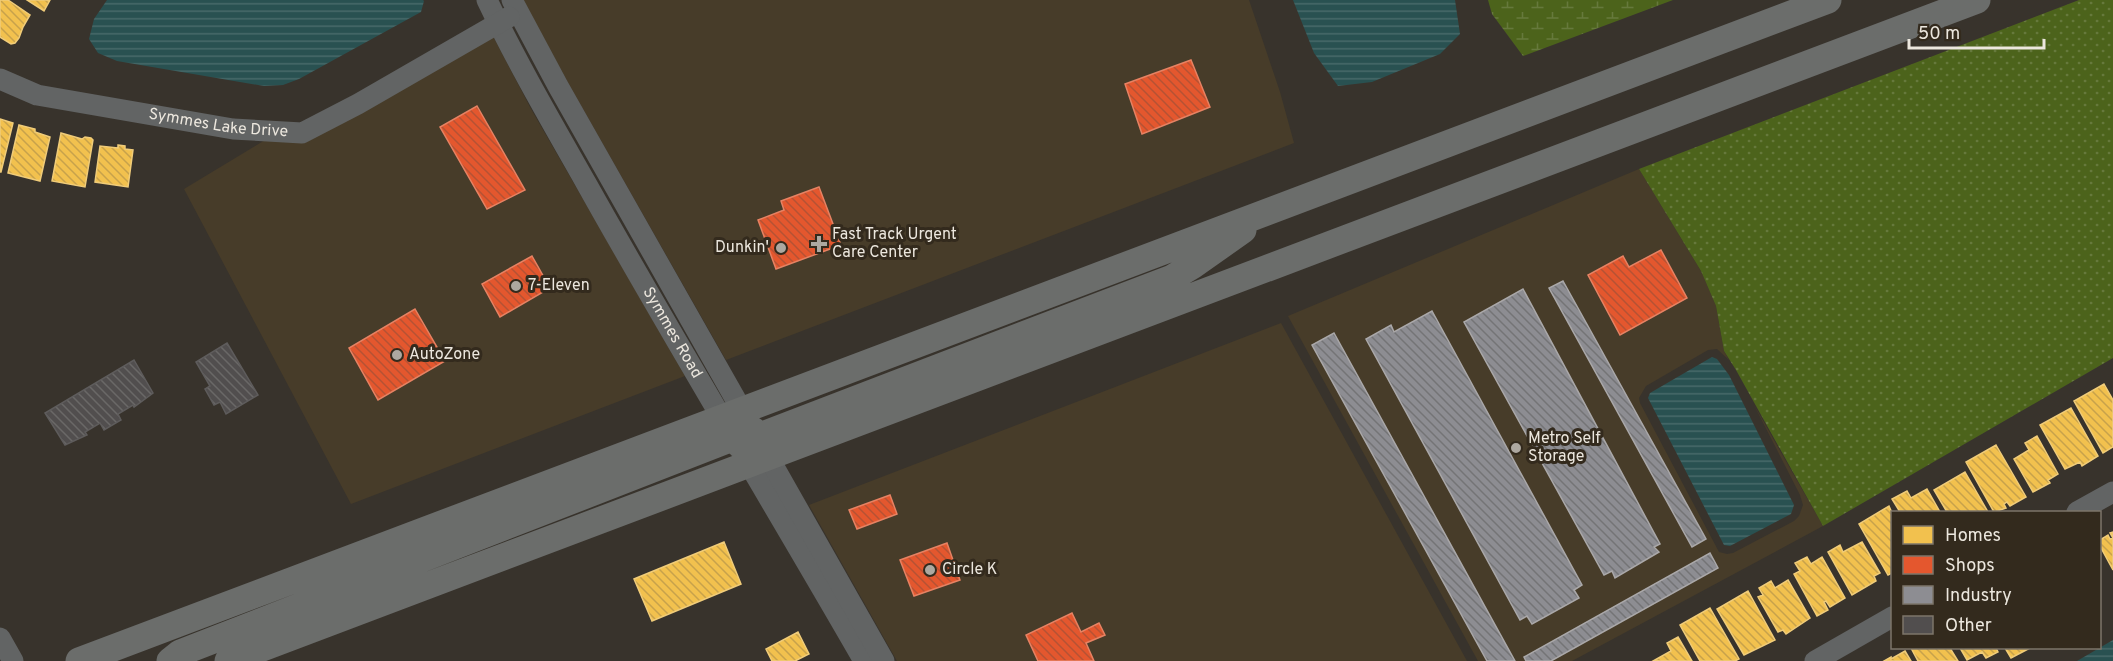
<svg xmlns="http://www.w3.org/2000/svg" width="2113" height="661" font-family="Overpass,sans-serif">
<defs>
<pattern id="grass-dots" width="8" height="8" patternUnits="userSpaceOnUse" patternTransform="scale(1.5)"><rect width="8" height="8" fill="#4c631b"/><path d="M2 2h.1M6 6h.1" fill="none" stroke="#66793c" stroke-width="1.8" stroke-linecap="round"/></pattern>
<pattern id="wetland-marsh" width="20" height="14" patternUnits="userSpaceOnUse" patternTransform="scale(1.5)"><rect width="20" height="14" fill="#4c631b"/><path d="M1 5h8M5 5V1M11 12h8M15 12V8" fill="none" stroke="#66793c"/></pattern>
<pattern id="water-rules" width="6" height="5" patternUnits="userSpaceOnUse" patternTransform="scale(1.5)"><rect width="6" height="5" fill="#295151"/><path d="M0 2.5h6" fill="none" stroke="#486a6a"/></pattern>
<pattern id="homes-back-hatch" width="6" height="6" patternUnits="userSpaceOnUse" patternTransform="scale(1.5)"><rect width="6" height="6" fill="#f2c14e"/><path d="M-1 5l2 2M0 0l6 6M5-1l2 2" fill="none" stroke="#c7a24b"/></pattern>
<pattern id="shops-back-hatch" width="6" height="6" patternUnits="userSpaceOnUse" patternTransform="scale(1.5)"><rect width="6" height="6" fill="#e4572e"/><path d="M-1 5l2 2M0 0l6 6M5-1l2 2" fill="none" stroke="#b55234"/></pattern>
<pattern id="industry-back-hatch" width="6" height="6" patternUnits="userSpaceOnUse" patternTransform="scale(1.5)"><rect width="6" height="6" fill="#8d8d92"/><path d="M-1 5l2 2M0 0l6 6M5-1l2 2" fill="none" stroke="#747476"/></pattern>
<pattern id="building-back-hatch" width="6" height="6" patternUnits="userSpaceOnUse" patternTransform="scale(1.5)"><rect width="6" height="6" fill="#514e4e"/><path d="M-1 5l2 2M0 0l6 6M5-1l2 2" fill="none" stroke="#6a6867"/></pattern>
</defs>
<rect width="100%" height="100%" fill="#38332c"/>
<!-- built -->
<path fill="#473c29" d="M 523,0 L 1249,0 L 1280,92 L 1294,143 L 726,360 L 567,81 Z
M 493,36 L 531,109 L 685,376 L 351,504 L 184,189 L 265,140 Z
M 1639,169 L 1701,271 L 1716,306 L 1724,351 L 1729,360 L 1717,349 L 1708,350 L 1646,386 L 1639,398 L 1640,403 L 1719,552 L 1727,554 L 1733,553 L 1794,521 L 1799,516 L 1803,505 L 1800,495 L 1753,403 L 1823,526 L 1572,661 L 1478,661 L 1288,316 Z
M 1281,323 L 1467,661 L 897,661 L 809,505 Z"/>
<!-- grass -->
<path fill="url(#grass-dots)" d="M 2079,0 L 2113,0 L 2113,358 L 1823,526 L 1736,370 L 1724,351 L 1716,306 L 1701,271 L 1639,169 Z"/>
<!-- wetland -->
<path fill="url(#wetland-marsh)" d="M 1488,0 L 1673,0 L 1523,56 L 1492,14 Z"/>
<!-- water -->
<path fill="url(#water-rules)" d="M 107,0 L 423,0 L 424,1 L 421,12 L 299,79 L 283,85 L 264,86 L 117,61 L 98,53 L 89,39 L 94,19 Z
M 1293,0 L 1455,0 L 1460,34 L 1440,54 L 1372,82 L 1338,86 L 1314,53 Z
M 1712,357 L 1717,359 L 1729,375 L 1794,505 L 1791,514 L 1730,546 L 1724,545 L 1648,398 L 1650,393 Z
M 2113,640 L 2113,661 L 2077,661 Z"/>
<!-- homes -->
<path fill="url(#homes-back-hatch)" stroke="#f0cc79" stroke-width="1.5" d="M 0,0 L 8,0 L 30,15 L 23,27 L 19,38 L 15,43 L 11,44 L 0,37 Z
M 27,0 L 50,0 L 44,11 Z
M 0,119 L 13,123 L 1,172 L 0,172 Z
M 19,125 L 35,129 L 35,132 L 50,137 L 40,181 L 8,173 Z
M 61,133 L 82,139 L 85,137 L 91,138 L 93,140 L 85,187 L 52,181 Z
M 118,145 L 125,146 L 125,149 L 133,150 L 128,187 L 95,182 L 100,146 L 118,148 Z
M 2104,384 L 2113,400 L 2113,447 L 2103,453 L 2074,401 Z
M 2071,408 L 2098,456 L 2082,466 L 2080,462 L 2065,469 L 2040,425 Z
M 2037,436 L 2058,474 L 2048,480 L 2050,483 L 2033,492 L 2014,459 L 2029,450 L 2025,443 Z
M 1996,445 L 2026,497 L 2010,506 L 2007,502 L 2004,504 L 2006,508 L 1994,512 L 1966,462 Z
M 1965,472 L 1988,512 L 1947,512 L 1934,490 Z
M 1927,489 L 1940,512 L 1900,512 L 1892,499 L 1907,491 L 1911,498 Z
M 1889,506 L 1892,513 L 1892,573 L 1888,575 L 1859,524 Z
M 2113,532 L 2113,570 L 2100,546 L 2100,540 L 2108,535 L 2110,539 L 2113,538 L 2110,533 Z
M 724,542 L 741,584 L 652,621 L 634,579 Z
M 1862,542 L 1880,573 L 1874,576 L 1876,581 L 1852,595 L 1828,552 L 1840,545 L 1843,552 Z
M 1807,557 L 1811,564 L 1822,557 L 1845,598 L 1830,607 L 1826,601 L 1824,602 L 1828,610 L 1817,616 L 1794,574 L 1800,571 L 1795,563 Z
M 1788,580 L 1810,618 L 1786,634 L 1783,630 L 1778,632 L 1758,597 L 1763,595 L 1759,588 L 1771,581 L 1775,588 Z
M 1748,591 L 1775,640 L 1744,655 L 1717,609 Z
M 1710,608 L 1739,659 L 1735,661 L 1700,661 L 1680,625 Z
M 798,632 L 809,654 L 795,661 L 772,661 L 766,649 Z
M 1678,637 L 1692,661 L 1653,661 L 1671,651 L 1667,643 Z
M 1911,648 L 1950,648 L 1958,661 L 1918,661 Z
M 1960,648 L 1996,648 L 1998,652 L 1986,658 L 1982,652 L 1967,660 Z
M 2005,648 L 2030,648 L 2011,658 Z
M 1905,651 L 1911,661 L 1884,661 L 1891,657 L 1891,659 Z"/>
<!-- shops -->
<path fill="url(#shops-back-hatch)" stroke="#e68263" stroke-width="1.5" d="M 1191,60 L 1210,107 L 1142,134 L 1125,84 Z
M 477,106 L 525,190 L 487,209 L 440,127 Z
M 819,187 L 841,245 L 776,269 L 758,220 L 784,210 L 781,201 Z
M 1661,250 L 1687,298 L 1620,335 L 1588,275 L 1623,256 L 1629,267 Z
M 532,256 L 550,288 L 500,317 L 482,284 Z
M 415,309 L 445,361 L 378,400 L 349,348 Z
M 890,495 L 897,514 L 857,529 L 849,510 Z
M 947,543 L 960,580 L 914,596 L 900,560 Z
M 1072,613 L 1081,632 L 1099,623 L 1105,635 L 1086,643 L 1094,661 L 1038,661 L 1026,635 Z"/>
<!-- industry -->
<path fill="url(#industry-back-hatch)" stroke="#aaa8a9" stroke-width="1.5" d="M 1563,281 L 1706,539 L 1692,547 L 1549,288 Z
M 1523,289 L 1660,544 L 1654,547 L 1659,552 L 1615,578 L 1612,571 L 1604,575 L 1464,322 Z
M 1432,311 L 1582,585 L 1574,590 L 1579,598 L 1532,624 L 1527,616 L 1520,620 L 1366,339 L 1391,325 L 1394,332 Z
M 1334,333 L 1515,661 L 1487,661 L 1312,345 Z
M 1710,553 L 1718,568 L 1551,661 L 1526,661 L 1524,657 Z"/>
<!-- building -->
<path fill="url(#building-back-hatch)" stroke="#5e5c5c" stroke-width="1.5" d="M 227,343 L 258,395 L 226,414 L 220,402 L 214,405 L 205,389 L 210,386 L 196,362 Z
M 134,360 L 153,393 L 134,407 L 133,405 L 118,414 L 121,420 L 104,430 L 100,423 L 85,432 L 87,435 L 65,445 L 45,413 Z"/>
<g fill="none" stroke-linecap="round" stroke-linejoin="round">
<!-- minor -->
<g stroke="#626464" stroke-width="21">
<path id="s1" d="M 487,0 C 517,63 552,123 586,183 C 676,344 772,501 864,661"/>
<path d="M 512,0 L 558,86 L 884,661"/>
<path id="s2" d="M 0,79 L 37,95 L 233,129 L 302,133 L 358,104 L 509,17"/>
<path d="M 2077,512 L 2113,492"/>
<path d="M 0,638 L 13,661"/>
<path d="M 1815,661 L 1892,617"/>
</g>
<!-- major -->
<path stroke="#6b6d6b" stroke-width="27" d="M 739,444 L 1172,278 L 1192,266 L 1243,230
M 79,661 L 1828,0
M 170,661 L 180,653 L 753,430
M 228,661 L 1977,0"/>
</g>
<!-- markers -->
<g fill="#ada8a0" stroke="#332a1d" stroke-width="2">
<path d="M816 235h6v6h6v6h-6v6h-6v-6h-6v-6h6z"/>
<circle cx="781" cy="248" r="6"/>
<circle cx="516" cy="286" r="6"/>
<circle cx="397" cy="355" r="6"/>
<circle cx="1516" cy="448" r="6"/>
<circle cx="930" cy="570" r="6"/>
</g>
<g text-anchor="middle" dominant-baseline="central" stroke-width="6" stroke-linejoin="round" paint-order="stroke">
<!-- street labels -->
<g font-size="16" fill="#ece7de" stroke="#332a1d">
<text stroke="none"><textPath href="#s2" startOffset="224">Symmes Lake Drive</textPath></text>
<text stroke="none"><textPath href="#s1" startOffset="381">Symmes Road</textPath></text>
</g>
<!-- poi labels -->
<g font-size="16" fill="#ece7de" stroke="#332a1d" text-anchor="start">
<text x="832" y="235">Fast Track Urgent<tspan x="832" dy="18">Care Center</tspan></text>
<text x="769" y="248" text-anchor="end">Dunkin'</text>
<text x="528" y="286">7-Eleven</text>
<text x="409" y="355">AutoZone</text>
<text x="1528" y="439">Metro Self<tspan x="1528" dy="18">Storage</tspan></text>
<text x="942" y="570">Circle K</text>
</g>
</g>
<!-- legend -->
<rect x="1891" y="511" width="210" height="138" fill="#332a1d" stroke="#7d766a" stroke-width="1.5"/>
<rect x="1903" y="526" width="30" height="18" fill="#f2c14e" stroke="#7d766a" stroke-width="1.5"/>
<text x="1945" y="541" font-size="18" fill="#ece7de">Homes</text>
<rect x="1903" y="556" width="30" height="18" fill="#e4572e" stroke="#7d766a" stroke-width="1.5"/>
<text x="1945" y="571" font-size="18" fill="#ece7de">Shops</text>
<rect x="1903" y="586" width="30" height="18" fill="#8d8d92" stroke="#7d766a" stroke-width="1.5"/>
<text x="1945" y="601" font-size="18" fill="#ece7de">Industry</text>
<rect x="1903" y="616" width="30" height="18" fill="#514e4e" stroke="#7d766a" stroke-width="1.5"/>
<text x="1945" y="631" font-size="18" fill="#ece7de">Other</text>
<!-- scale -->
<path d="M1909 39v9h135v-9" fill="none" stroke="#ece7de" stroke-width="3"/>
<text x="1918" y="39" font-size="18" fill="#ece7de" stroke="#332a1d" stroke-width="4.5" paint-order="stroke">50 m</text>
</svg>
